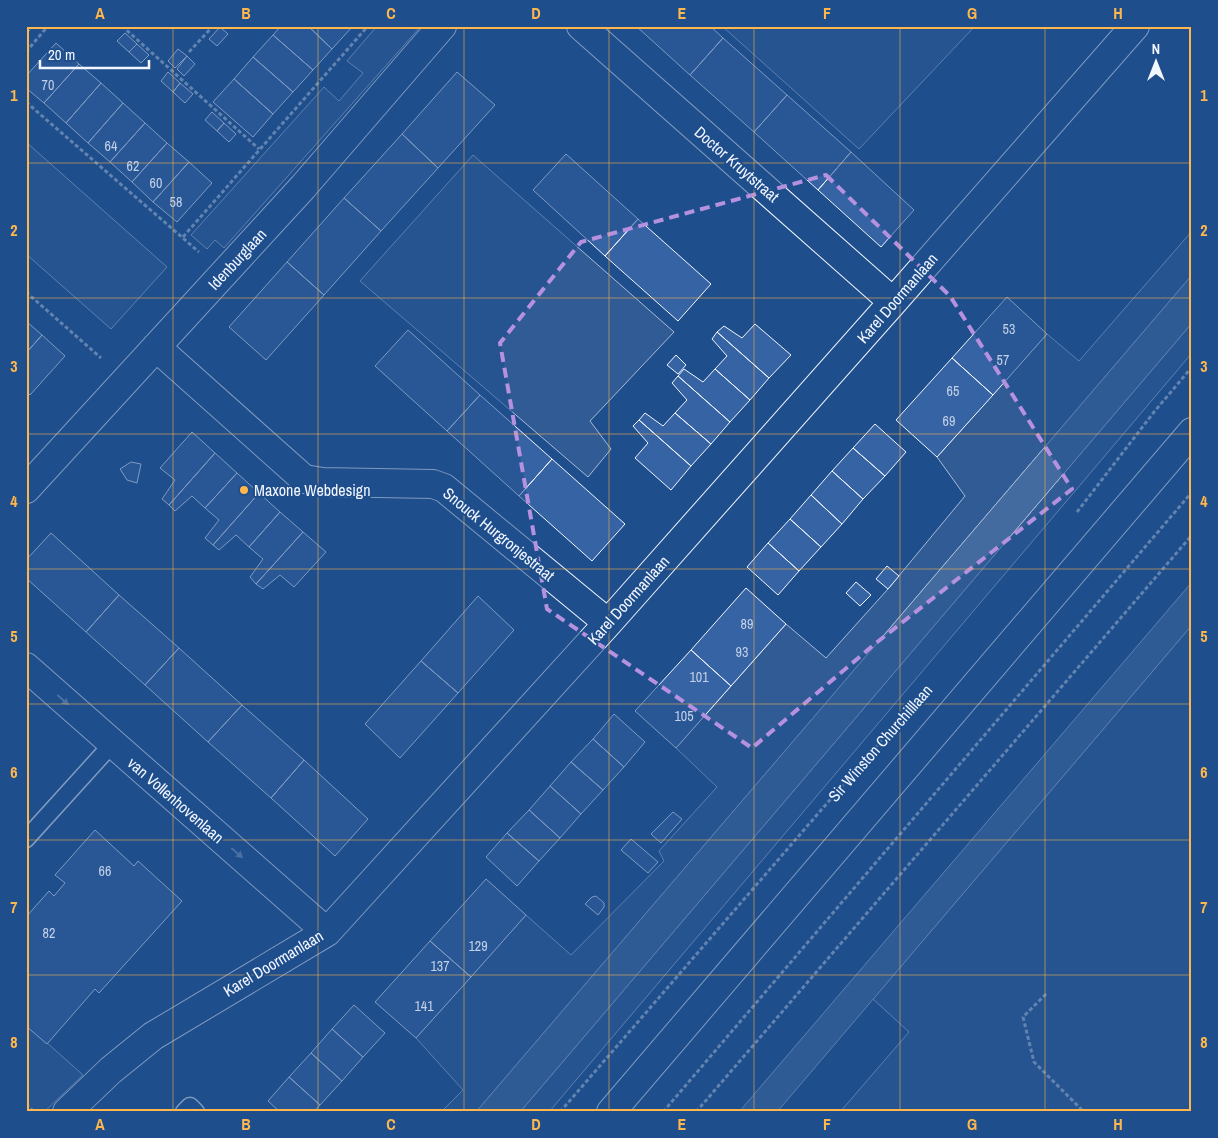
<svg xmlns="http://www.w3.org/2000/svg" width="1218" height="1138" font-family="'Archivo Narrow',sans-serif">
<rect width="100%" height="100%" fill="#1f4e8c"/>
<!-- built -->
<path fill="#305b95" stroke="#a8bbd7" d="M 377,26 L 421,26 L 224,248 L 215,240 L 207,249 L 191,235 L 324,87 L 339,101 L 363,73 L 347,61 Z
M 722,26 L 975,26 L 859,149 Z
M 26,142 L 167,267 L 111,329 L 26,254 Z
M 473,155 L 674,332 L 590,421 L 611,449 L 588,477 L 360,281 Z
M 1192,231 L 1192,275 L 476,1112 L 441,1112 L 463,1090 L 416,1038 L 526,915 L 571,955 L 664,861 L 659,851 L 717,787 L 676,748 L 786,624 L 826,658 L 888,589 L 965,496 L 937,457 L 1047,334 L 1079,361 Z
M 1192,323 L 1192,353 L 549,1112 L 520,1112 Z
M 1192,625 L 1192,1112 L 840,1112 L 909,1032 L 873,999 Z
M 26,1024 L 83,1075 L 44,1112 L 26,1112 Z"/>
<!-- water -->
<path fill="#446ba0" stroke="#a8bbd7" d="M 1192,275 L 1192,323 L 520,1112 L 476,1112 Z
M 1192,582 L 1192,625 L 777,1112 L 739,1112 Z"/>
<!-- building -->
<path fill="#3563a3" stroke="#f2f6ff" d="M 281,26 L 308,26 L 332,49 L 313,70 L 273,35 Z
M 308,26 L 351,26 L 352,27 L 332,49 Z
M 636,26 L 710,26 L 723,38 L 690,75 Z
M 220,27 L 228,34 L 217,46 L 209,39 Z
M 125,33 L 137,44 L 129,52 L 117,41 Z
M 273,35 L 313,70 L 293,92 L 253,57 Z
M 723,38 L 787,95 L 754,132 L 690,75 Z
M 56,43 L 79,64 L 44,103 L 26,88 L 26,76 Z
M 137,44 L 149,55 L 141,63 L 129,52 Z
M 178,49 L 187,56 L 175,68 L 168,61 Z
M 187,56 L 195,64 L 184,76 L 177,69 Z
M 253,57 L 293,92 L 273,114 L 234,79 Z
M 79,64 L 101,83 L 66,123 L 44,103 Z
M 168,72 L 180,83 L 173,92 L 161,81 Z
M 457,72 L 495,105 L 438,168 L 402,134 Z
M 234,79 L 273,114 L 253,137 L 213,102 Z
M 101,83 L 123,103 L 88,143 L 66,123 Z
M 180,83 L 193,94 L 185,103 L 173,92 Z
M 787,95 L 851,152 L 818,190 L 754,132 Z
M 123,103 L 145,123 L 110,162 L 88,143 Z
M 212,112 L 224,123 L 217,131 L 205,120 Z
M 145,123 L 167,143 L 132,182 L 110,162 Z
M 224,123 L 236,134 L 229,142 L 217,131 Z
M 402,134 L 438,168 L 381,231 L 344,198 Z
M 167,143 L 189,162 L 153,202 L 132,182 Z
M 851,152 L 914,210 L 881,247 L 818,190 Z
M 566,154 L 638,219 L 605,256 L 533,190 Z
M 189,162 L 212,183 L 177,222 L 153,202 Z
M 344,198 L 381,231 L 324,295 L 287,262 Z
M 638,219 L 711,284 L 678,321 L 605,256 Z
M 287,262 L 324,295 L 266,360 L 229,327 Z
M 1007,297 L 1047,334 L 993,395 L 952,358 Z
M 26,321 L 42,335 L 26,353 Z
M 755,324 L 791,355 L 769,378 L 717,332 L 724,326 L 742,338 Z
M 408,330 L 480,395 L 447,431 L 375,366 Z
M 717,332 L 769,378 L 750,400 L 715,369 L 727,356 L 712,339 Z
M 42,335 L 65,356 L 30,395 L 26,391 L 26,353 Z
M 676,355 L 686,365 L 678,374 L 667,365 Z
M 952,358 L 993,395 L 937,457 L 896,420 Z
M 684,369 L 703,382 L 715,369 L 750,400 L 730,422 L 678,376 Z
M 678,376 L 730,422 L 711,444 L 675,413 L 687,400 L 672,383 Z
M 480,395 L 552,459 L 519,496 L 447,431 Z
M 645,413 L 663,426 L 675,413 L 711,444 L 691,466 L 639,420 Z
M 639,420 L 691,466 L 671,490 L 635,458 L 648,443 L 633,426 Z
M 875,424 L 906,452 L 885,476 L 853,448 Z
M 192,432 L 215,453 L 169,505 L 162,499 L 175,480 L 160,468 Z
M 853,448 L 885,476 L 863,499 L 832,471 Z
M 215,453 L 237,473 L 205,508 L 192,496 L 175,511 L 169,505 Z
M 552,459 L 625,524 L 592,561 L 519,496 Z
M 131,462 L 141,464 L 137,483 L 127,480 L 120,469 Z
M 832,471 L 863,499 L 842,524 L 811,495 Z
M 237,473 L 259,493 L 213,545 L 205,538 L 219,520 L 205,508 Z
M 259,493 L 280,512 L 249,547 L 236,535 L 219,550 L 213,545 Z
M 811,495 L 842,524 L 821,547 L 790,519 Z
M 280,512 L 303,532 L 256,584 L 250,577 L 263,559 L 249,547 Z
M 790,519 L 821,547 L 799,571 L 768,543 Z
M 303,532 L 326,552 L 294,587 L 280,575 L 263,589 L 256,584 Z
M 51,533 L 119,595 L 86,632 L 26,578 L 26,560 Z
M 768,543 L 799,571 L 778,595 L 747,567 Z
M 887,566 L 899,576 L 888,589 L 876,579 Z
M 856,582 L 871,595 L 860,606 L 846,593 Z
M 746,588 L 786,624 L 731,686 L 691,650 Z
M 119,595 L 179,648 L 145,685 L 86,632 Z
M 478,596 L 514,630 L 458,693 L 421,661 Z
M 179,648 L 242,705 L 208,742 L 145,685 Z
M 691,650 L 731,686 L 676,748 L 635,711 Z
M 421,661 L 458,693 L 400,758 L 365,724 Z
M 242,705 L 304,760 L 271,798 L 208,742 Z
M 614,714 L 645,742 L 624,767 L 593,739 Z
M 593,739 L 624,767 L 603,790 L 571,762 Z
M 304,760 L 368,819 L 335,856 L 271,798 Z
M 571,762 L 603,790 L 581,814 L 550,786 Z
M 550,786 L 581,814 L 560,838 L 529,810 Z
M 529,810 L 560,838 L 539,861 L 507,833 Z
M 673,812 L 682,819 L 661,843 L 651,834 Z
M 95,830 L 134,866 L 138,861 L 182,901 L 99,993 L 95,989 L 47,1044 L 26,1026 L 26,917 L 49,891 L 54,896 L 65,883 L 55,875 Z
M 507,833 L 539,861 L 517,886 L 486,857 Z
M 631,839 L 658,862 L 648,873 L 621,850 Z
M 486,879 L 526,915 L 471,977 L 430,941 Z
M 596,896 L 604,903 L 604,907 L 598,915 L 585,904 L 592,897 Z
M 430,941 L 471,977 L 416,1038 L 375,1002 Z
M 354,1005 L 385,1033 L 363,1057 L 332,1029 Z
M 332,1029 L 363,1057 L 342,1081 L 311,1053 Z
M 311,1053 L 342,1081 L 320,1105 L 289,1077 Z
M 289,1077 L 320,1105 L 314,1112 L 280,1112 L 268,1101 Z"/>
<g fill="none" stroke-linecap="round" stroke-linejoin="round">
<defs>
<path id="lane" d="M 26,839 L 113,743
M 184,1112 L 190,1106 L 196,1112"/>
<path id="street" d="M 581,26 L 893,302
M 156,347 L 304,479 L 323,482 L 433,484 L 444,488 L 608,623
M 26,489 L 303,187 L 442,26
M 26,667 L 327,932
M 67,1112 L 111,1070 L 153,1036 L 327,932 L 608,623 L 893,302 L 1135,26"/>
<path id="secondary" d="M 611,1112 L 1192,432"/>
</defs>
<!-- lane casing -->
<use href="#lane" stroke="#f2f6ff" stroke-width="19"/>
<!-- street casing -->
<use href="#street" stroke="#f2f6ff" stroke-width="30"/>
<!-- secondary casing -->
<use href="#secondary" stroke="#f2f6ff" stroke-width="30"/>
<!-- path -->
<path stroke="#b3c4dc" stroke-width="3" stroke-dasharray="4 2.5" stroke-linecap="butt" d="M 122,26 L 259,149
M 26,52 L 48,26
M 189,52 L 213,26
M 26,102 L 199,252
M 183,237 L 368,26
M 26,292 L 101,358
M 1077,512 L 1154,412 L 1192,367
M 1046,994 L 1023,1017 L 1034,1062 L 1084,1112
M 26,1104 L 34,1112
M 560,1112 L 899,720
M 663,1112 L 1192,492
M 696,1112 L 1192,535"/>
<!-- lane -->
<use href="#lane" stroke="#1f4e8c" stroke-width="16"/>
<!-- street -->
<use href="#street" stroke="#1f4e8c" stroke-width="28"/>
<!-- secondary -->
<use href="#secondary" stroke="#1f4e8c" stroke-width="28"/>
<!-- fence -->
<path stroke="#f2f6ff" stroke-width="1" stroke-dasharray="6 2.5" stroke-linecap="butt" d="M 26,34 L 34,26"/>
</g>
<!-- one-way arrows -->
<defs><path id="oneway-solid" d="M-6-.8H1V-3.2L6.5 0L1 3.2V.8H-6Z" transform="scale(1.25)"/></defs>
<g fill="#7e9ac0">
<use href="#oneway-solid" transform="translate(63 700) rotate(41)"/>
<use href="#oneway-solid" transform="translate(237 853) rotate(41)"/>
</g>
<!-- marked area -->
<path d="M0 0H1218V1138H0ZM 826,175 L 950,296 L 1072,489 L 876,643 L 752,748 L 547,609 L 500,343 L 581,242 Z" fill="#1f4e8c" fill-opacity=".55" fill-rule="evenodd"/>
<path fill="none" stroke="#b691df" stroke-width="4" stroke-dasharray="10 6" stroke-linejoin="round" d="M 826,175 L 950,296 L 1072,489 L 876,643 L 752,748 L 547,609 L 500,343 L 581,242 Z"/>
<!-- grid -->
<path fill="none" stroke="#ffb74d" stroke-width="1" stroke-opacity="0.55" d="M 173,26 L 173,1112M 318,26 L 318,1112M 464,26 L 464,1112M 609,26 L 609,1112M 754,26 L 754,1112M 900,26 L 900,1112M 1045,26 L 1045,1112M 26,163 L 1192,163M 26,298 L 1192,298M 26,434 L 1192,434M 26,569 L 1192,569M 26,704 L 1192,704M 26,840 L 1192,840M 26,975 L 1192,975"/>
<!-- markers -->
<circle fill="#ffb74d" stroke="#1f4e8c" stroke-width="2" cx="244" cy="490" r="5"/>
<g text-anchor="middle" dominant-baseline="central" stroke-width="4" stroke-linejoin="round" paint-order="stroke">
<!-- number labels -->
<g font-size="14" fill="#c3d1e8">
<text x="48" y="85">70</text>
<text x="111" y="146">64</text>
<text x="133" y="166">62</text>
<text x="156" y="183">60</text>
<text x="176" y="202">58</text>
<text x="1009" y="329">53</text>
<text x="1003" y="360">57</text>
<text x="953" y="391">65</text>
<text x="949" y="421">69</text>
<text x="747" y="624">89</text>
<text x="742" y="652">93</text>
<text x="699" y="677">101</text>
<text x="684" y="716">105</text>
<text x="105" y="871">66</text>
<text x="49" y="933">82</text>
<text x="478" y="946">129</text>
<text x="440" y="966">137</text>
<text x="424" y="1006">141</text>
</g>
<!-- street labels -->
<g font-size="16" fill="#f2f6ff" stroke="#1f4e8c">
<text transform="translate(737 164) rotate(41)">Doctor Kruytstraat</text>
<text transform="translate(237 259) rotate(-47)">Idenburglaan</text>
<text transform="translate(897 298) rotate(-49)">Karel Doormanlaan</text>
<text transform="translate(499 534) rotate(39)">Snouck Hurgronjestraat</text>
<text transform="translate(628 600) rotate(-48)">Karel Doormanlaan</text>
<text transform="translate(880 743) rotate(-49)">Sir Winston Churchilllaan</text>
<text transform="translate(176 800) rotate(41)">van Vollenhovenlaan</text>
<text transform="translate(273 963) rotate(-31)">Karel Doormanlaan</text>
</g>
<!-- poi labels -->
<g font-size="16" fill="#f2f6ff" stroke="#1f4e8c" text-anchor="start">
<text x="254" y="490">Maxone Webdesign</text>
</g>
</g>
<!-- border -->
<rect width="1218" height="1138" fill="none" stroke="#1f4e8c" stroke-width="55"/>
<!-- north arrow -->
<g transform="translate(1156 62)" stroke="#1f4e8c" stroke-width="4" paint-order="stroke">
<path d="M0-4L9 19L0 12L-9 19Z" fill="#f2f6ff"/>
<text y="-8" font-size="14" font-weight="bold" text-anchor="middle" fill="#f2f6ff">N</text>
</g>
<!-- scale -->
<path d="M40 60v8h109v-8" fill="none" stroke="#f2f6ff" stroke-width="2.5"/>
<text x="48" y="60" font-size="15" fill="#f2f6ff" stroke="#1f4e8c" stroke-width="4" paint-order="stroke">20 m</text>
<rect x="28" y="28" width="1162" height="1082" fill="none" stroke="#ffb74d" stroke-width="2"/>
<g font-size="16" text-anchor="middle" font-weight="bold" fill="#ffb74d">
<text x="100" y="19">A</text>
<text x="246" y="19">B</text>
<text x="391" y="19">C</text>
<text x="536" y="19">D</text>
<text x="682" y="19">E</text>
<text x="827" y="19">F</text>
<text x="972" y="19">G</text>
<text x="1118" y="19">H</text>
<text x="14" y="101">1</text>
<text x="1204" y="101">1</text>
<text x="14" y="236">2</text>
<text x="1204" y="236">2</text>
<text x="14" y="372">3</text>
<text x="1204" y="372">3</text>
<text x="14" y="507">4</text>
<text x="1204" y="507">4</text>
<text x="14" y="642">5</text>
<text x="1204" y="642">5</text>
<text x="14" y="778">6</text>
<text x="1204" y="778">6</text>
<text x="14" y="913">7</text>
<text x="1204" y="913">7</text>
<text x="14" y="1048">8</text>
<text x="1204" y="1048">8</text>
<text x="100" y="1130">A</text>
<text x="246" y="1130">B</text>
<text x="391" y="1130">C</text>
<text x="536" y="1130">D</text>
<text x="682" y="1130">E</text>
<text x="827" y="1130">F</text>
<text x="972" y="1130">G</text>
<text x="1118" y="1130">H</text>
</g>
</svg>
